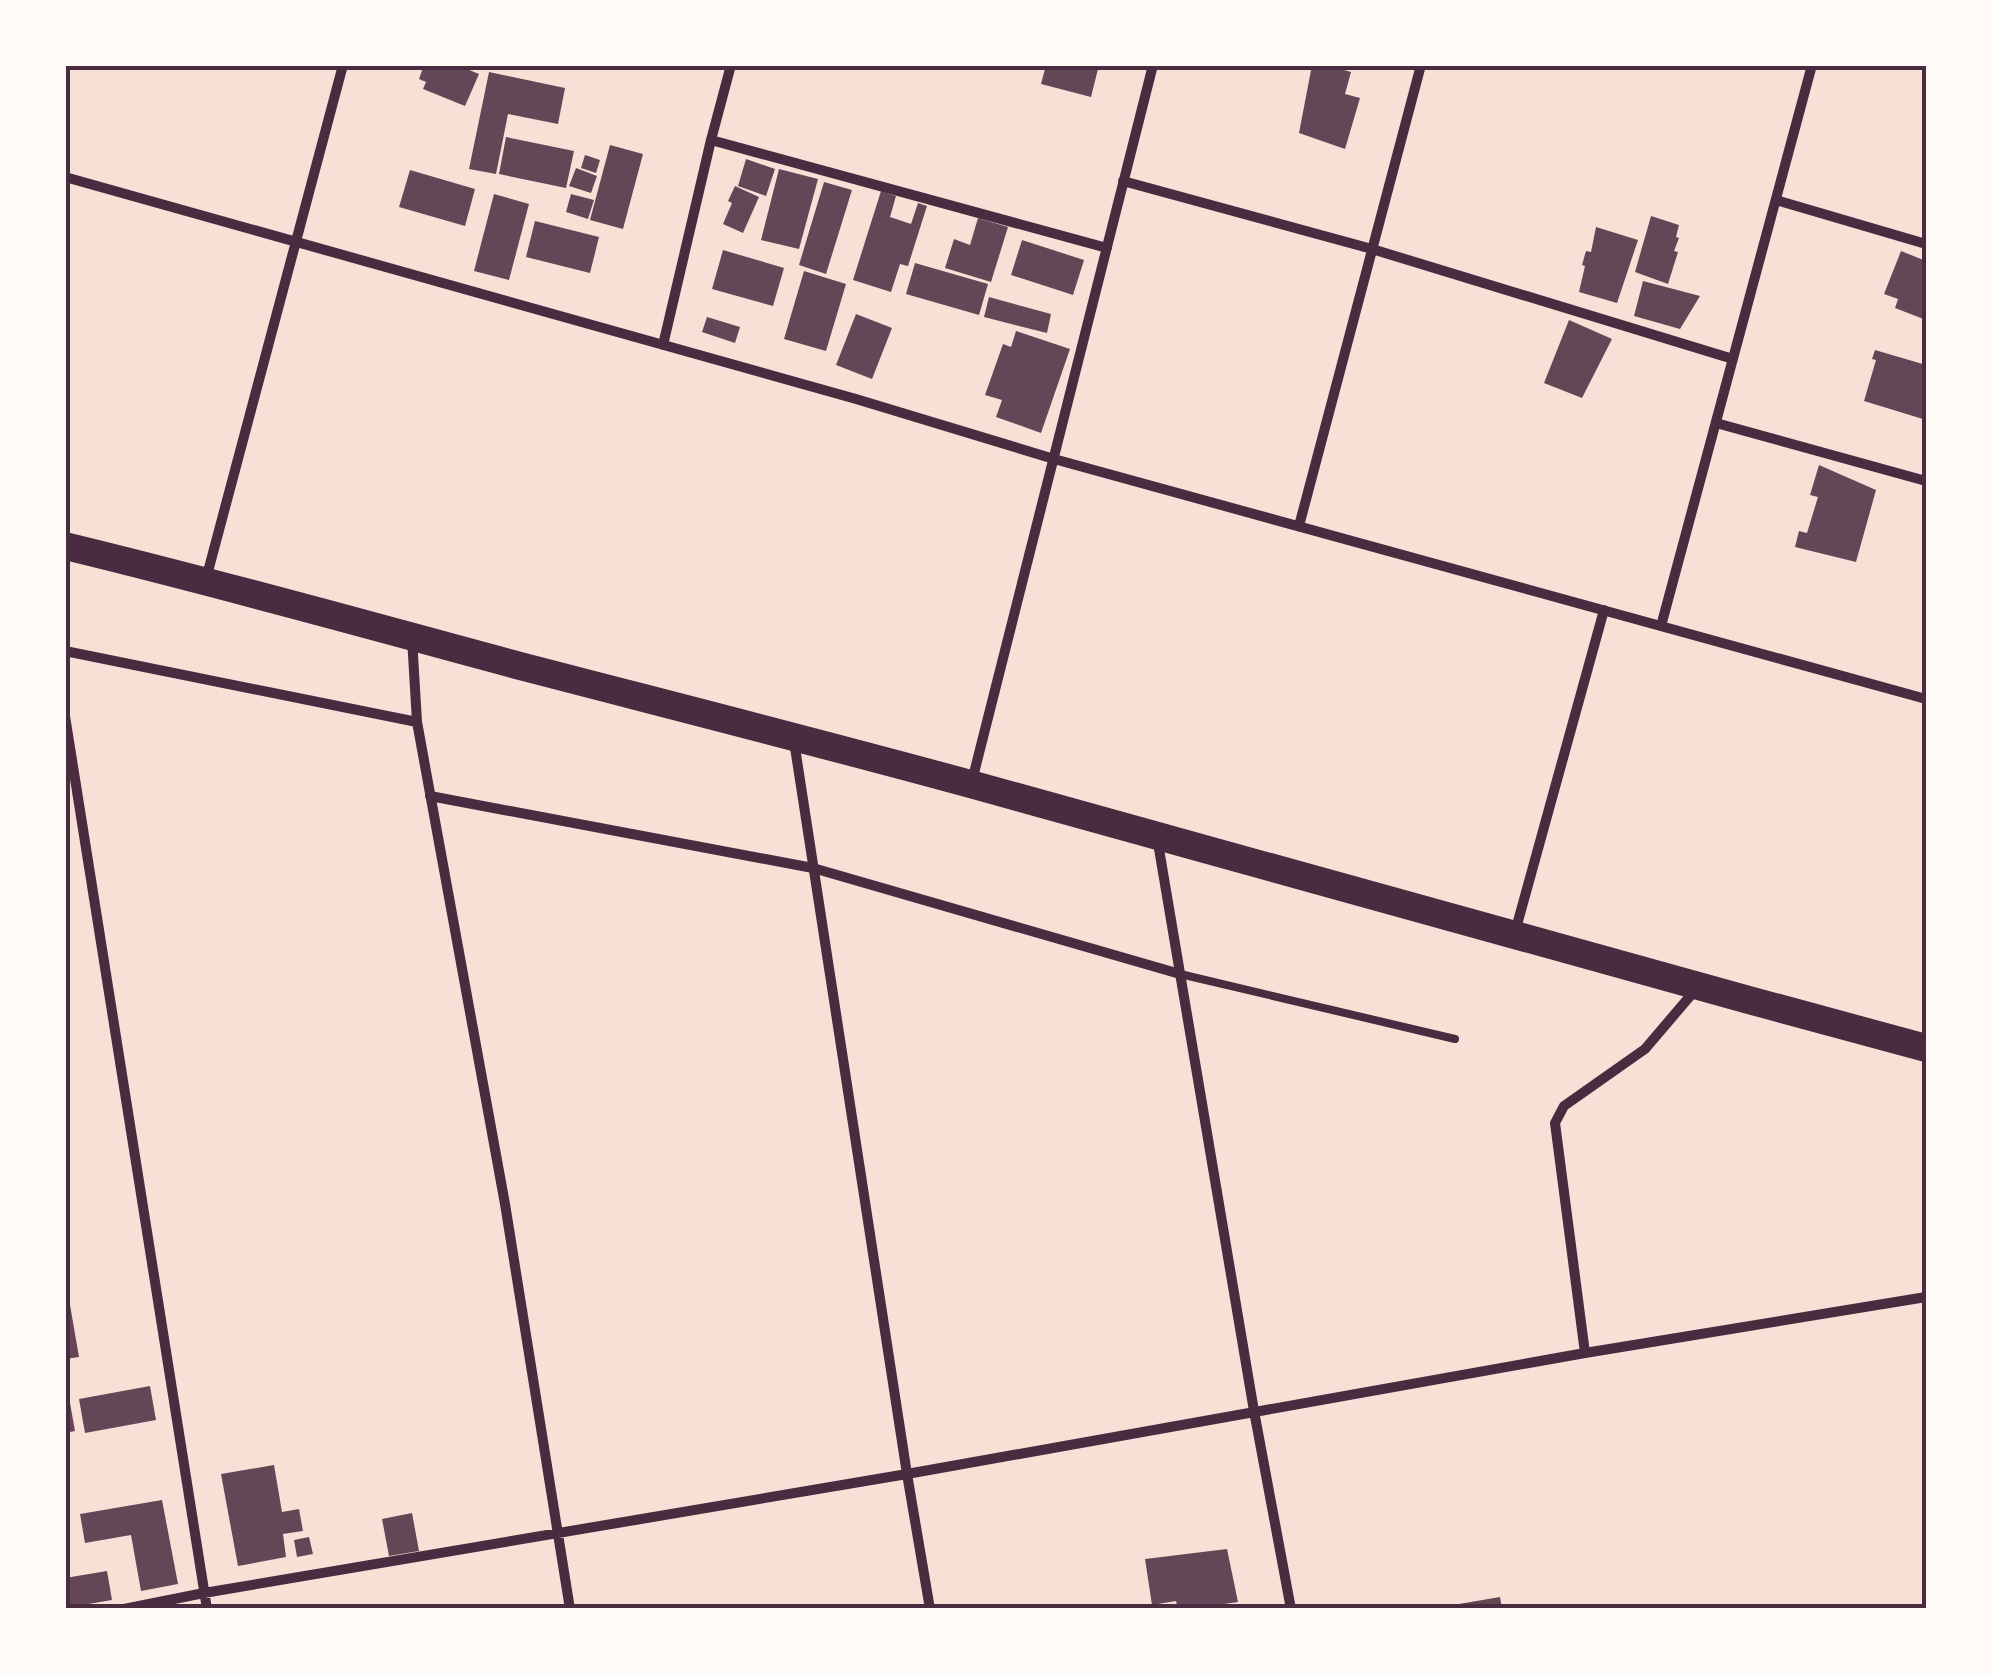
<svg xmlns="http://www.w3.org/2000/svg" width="1991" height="1674" font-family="'PT Sans',sans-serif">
<rect width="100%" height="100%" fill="#f7e1d7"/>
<!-- building -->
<path fill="#644757" d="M 424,65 L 457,65 L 479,74 L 465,106 L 423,89 L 426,82 L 419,79 Z
M 1046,65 L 1099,65 L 1091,97 L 1041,84 Z
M 1312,65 L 1327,65 L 1351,72 L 1345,94 L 1360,98 L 1345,149 L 1299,133 Z
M 489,72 L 565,88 L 558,124 L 508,114 L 496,174 L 469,169 Z
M 506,137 L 574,151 L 566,188 L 499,174 Z
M 610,145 L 643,154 L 623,229 L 590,220 Z
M 585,155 L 600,160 L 596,173 L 581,168 Z
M 746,159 L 775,169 L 766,196 L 738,186 Z
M 576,168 L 597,176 L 591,193 L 569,186 Z
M 779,169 L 818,179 L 799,249 L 761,240 Z
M 410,170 L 475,189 L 465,226 L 399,207 Z
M 824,182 L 852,190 L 826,274 L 799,265 Z
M 735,186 L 759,197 L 743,233 L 723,224 L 732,203 L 728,201 Z
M 881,191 L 896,196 L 890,217 L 911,224 L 918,203 L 927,206 L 908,266 L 900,264 L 891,292 L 853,280 Z
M 494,194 L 529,204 L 509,280 L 474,271 Z
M 571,194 L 594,200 L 588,219 L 566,212 Z
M 1651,216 L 1679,225 L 1676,237 L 1679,238 L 1674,251 L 1678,252 L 1668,284 L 1635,272 Z
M 978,218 L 1008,227 L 991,282 L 945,268 L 954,239 L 970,245 Z
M 535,221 L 599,237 L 590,273 L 526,257 Z
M 1596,227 L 1638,240 L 1617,303 L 1579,292 L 1585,266 L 1582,265 L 1586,251 L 1591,252 Z
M 1022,240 L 1084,260 L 1073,295 L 1011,275 Z
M 723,250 L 784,268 L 773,306 L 712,289 Z
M 1901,251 L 1926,261 L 1926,320 L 1895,308 L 1898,299 L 1884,294 Z
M 915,263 L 988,284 L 979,315 L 906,294 Z
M 804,271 L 846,284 L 826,351 L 784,339 Z
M 1643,281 L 1700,296 L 1680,329 L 1634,316 Z
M 989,297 L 1051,314 L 1047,333 L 984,317 Z
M 856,314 L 892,328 L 872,379 L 836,365 Z
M 707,317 L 740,327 L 735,343 L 702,332 Z
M 1569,320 L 1612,339 L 1582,398 L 1544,383 Z
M 1016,331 L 1070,349 L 1041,433 L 996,417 L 1002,400 L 985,395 L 1003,344 L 1011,347 Z
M 1875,350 L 1926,365 L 1926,420 L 1864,401 L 1876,360 L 1872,359 Z
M 1819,465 L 1876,490 L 1856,562 L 1795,547 L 1799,531 L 1807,533 L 1818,497 L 1810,495 Z
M 65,1299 L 69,1299 L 79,1357 L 65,1359 Z
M 67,1386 L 75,1431 L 65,1433 L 65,1387 Z
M 150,1386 L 156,1420 L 85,1433 L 79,1399 Z
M 274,1465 L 282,1512 L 299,1509 L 303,1531 L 283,1534 L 286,1557 L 238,1566 L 221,1474 Z
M 162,1500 L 178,1584 L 141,1591 L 131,1535 L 85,1543 L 80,1514 Z
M 412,1513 L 419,1551 L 389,1556 L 382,1519 Z
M 309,1537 L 313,1554 L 297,1557 L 294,1540 Z
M 1227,1549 L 1238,1602 L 1190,1609 L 1178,1609 L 1176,1601 L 1152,1605 L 1145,1559 Z
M 107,1571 L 112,1600 L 65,1608 L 65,1578 Z
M 1500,1597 L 1502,1609 L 1453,1609 L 1453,1605 Z"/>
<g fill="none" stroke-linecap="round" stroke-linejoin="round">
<!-- service -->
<path stroke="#4a2c40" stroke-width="8" d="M 1180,974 L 1455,1039"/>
<!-- minor -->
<path stroke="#4a2c40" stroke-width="10" d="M 711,140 L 1107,248
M 65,177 L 856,399 L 1054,459 L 1926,699
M 1123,181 L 1372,249 L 1733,359
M 1776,200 L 1926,244
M 663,345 L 711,140 L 731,65
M 1716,423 L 1926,481
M 1299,526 L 1421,65
M 206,579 L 343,65
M 1661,626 L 1812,65
M 412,638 L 417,722 L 505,1204 L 570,1609
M 65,651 L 417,722
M 65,716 L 207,1609
M 794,741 L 907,1474 L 930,1609
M 972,781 L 1153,65
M 430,796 L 813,868 L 1180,974
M 1157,837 L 1254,1411 L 1291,1609
M 1515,932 L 1604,610
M 1585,1353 L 1555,1123 L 1564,1106 L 1645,1049 L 1697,988
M 124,1609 L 204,1593 L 907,1474 L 1585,1353 L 1926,1297"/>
<!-- trunk -->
<path stroke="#4a2c40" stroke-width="28" d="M 65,546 C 219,583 371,626 524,667 C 674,706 824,744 974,785 C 1292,871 1608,963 1926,1048"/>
</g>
<!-- border -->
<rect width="1991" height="1674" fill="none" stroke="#fffaf5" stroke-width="135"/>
<rect x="68" y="68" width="1856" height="1538" fill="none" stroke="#4a2c40" stroke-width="4"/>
</svg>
